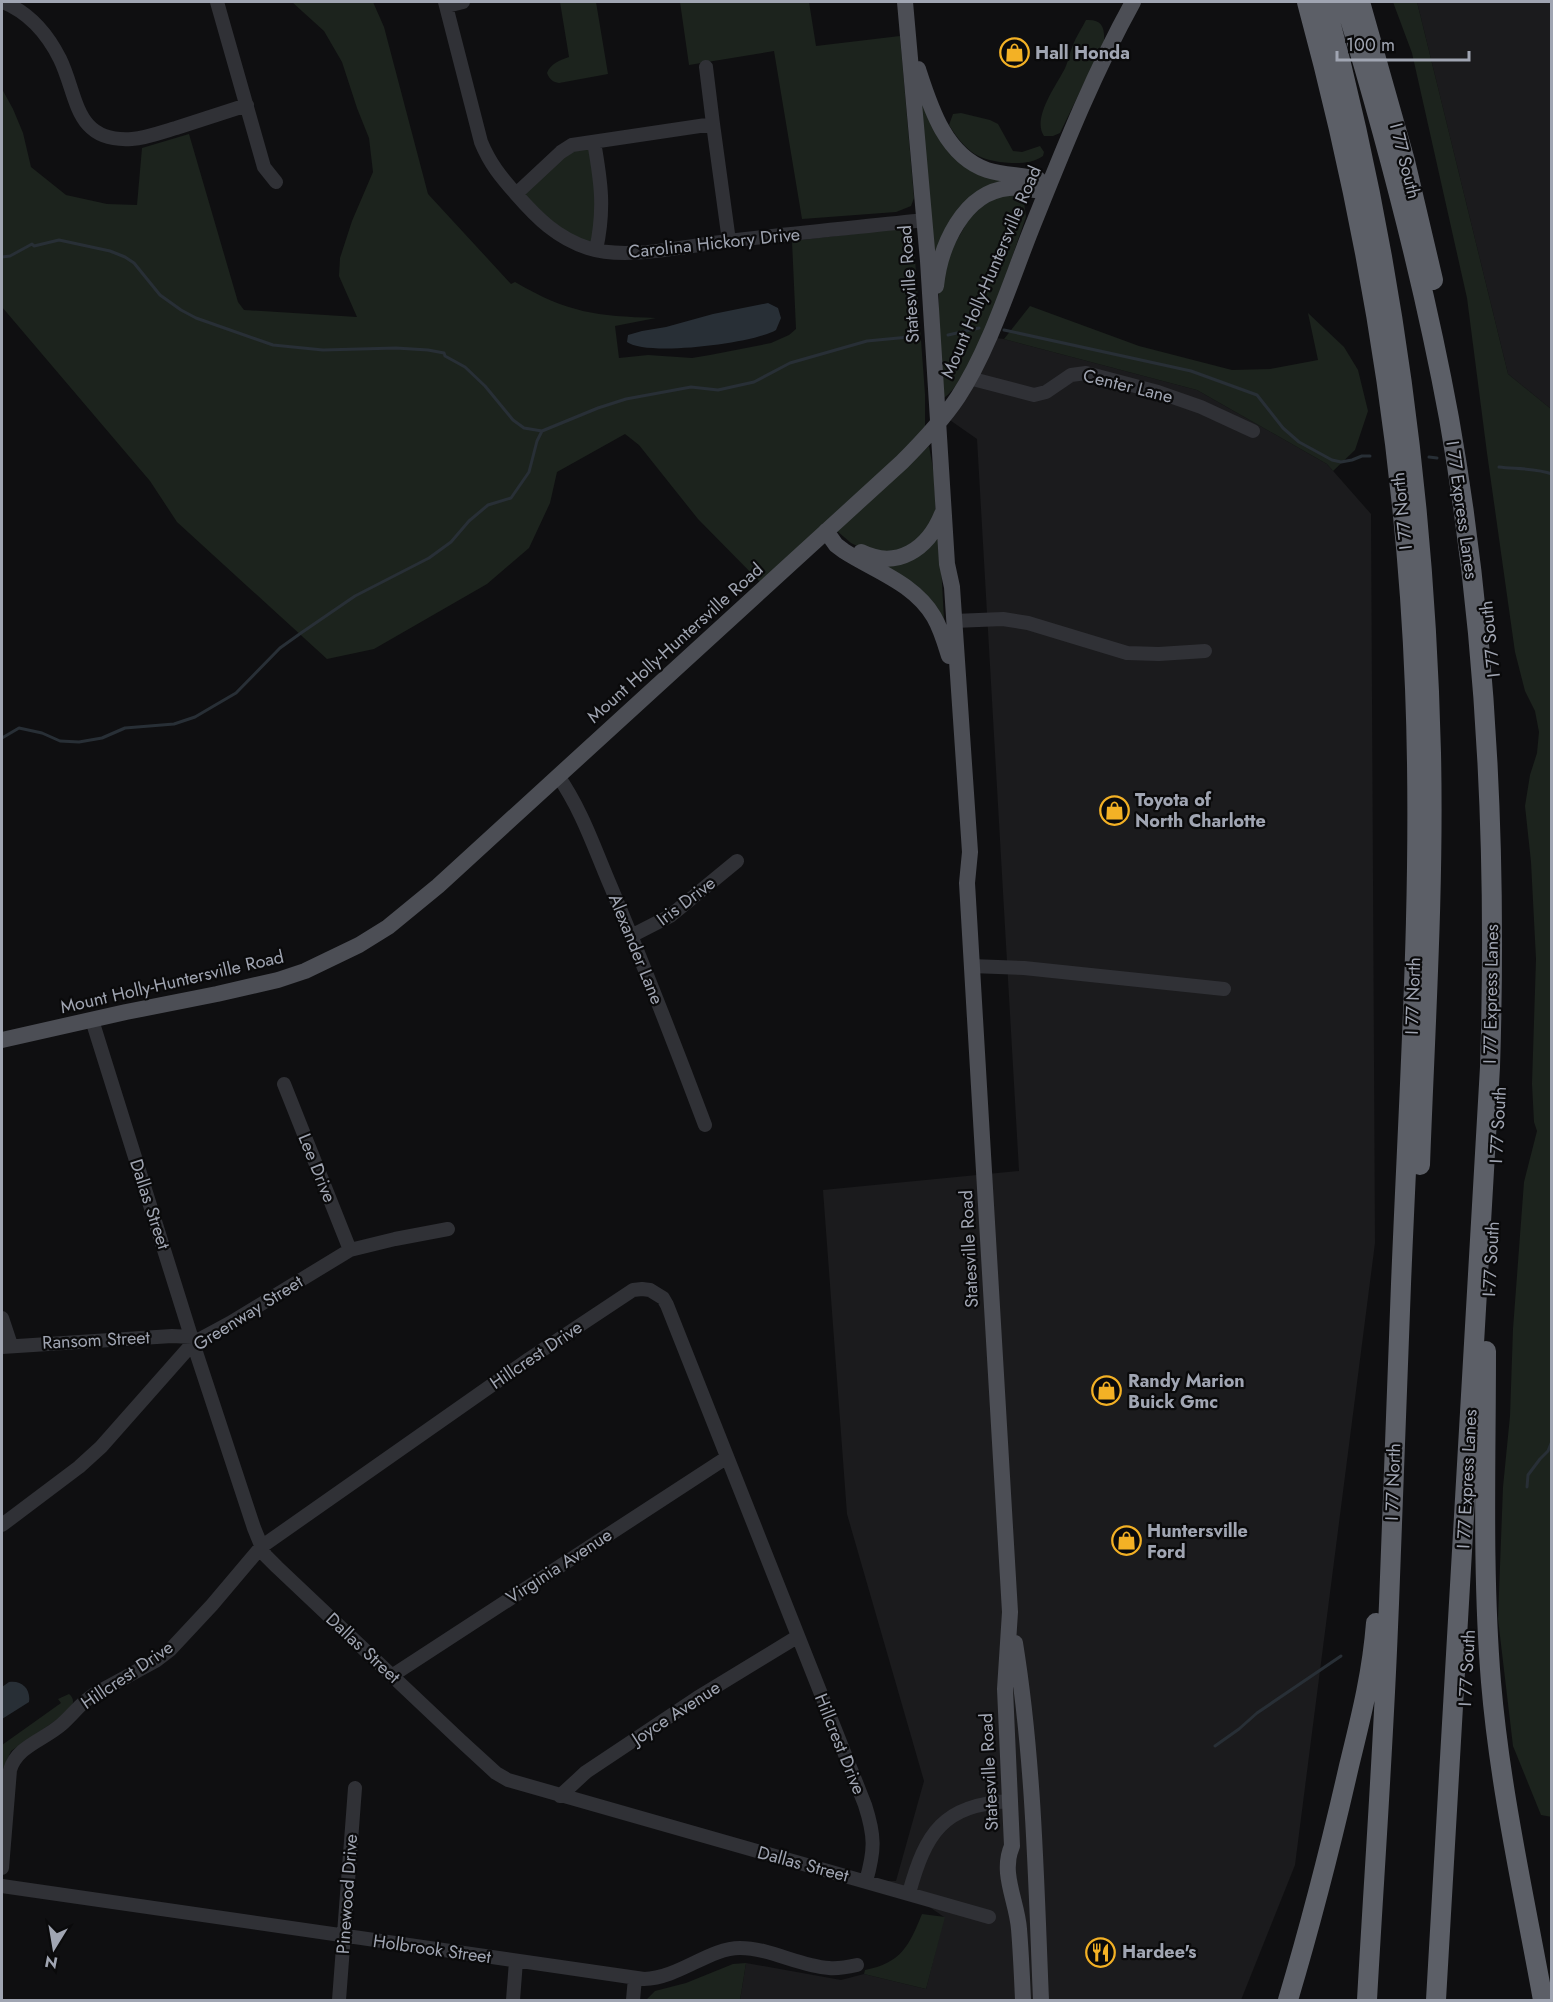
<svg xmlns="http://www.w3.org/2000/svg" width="1553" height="2002" font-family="Jost,sans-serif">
<rect width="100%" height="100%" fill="#0f0f11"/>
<!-- built -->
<path fill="#1b1b1d" d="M 1417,2 L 1551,2 L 1551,409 L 1508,374 Z
M 988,337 L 1004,339 L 1197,390 L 1327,464 L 1371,514 L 1375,1243 L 1295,1865 L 1241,2000 L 740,2000 L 746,1963 L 841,1980 L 864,1974 L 926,1989 L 944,1917 L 909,1893 L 866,1881 L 896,1881 L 924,1781 L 847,1514 L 823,1190 L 1019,1171 L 977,439 L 944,416 Z"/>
<!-- green -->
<path fill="#1c231d" d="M 292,2 L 373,2 L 384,27 L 428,194 L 511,284 L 515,282 C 568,313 596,316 656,318 L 615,326 L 619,358 L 648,355 L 692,358 L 710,355 L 771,343 L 789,335 L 796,329 L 792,241 L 905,228 L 913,232 L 925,394 L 925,432 L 760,582 L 698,519 L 639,445 L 625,434 L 557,472 L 550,503 L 529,548 L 487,584 L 374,649 L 327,659 L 177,522 L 150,481 L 2,307 L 2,89 L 13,109 L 23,133 L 31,167 L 66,195 L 107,204 L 137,205 L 142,148 L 189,134 L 238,302 L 244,310 L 357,317 L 339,276 L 340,258 L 352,221 L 373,172 L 369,138 L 357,108 L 342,62 L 324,31 Z
M 560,2 L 596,2 L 608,74 L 559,83 C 553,82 550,80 547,73 C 550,64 560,60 569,57 Z
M 680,2 L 809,2 L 816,46 L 900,36 L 914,198 L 911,206 L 896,212 L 802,219 L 774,51 L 689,65 Z
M 1393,2 L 1417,2 L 1508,374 L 1551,409 L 1552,1817 L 1541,1815 L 1513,1746 L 1498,1619 L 1503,1487 L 1510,1416 L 1513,1329 L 1524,1182 L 1537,1131 L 1534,1122 L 1532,1084 L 1536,959 L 1531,862 L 1525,806 L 1530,775 L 1537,753 L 1539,732 L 1535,711 L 1525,691 L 1515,652 L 1487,453 L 1467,298 L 1412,53 Z
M 1086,20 C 1102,19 1105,27 1104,42 L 1060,133 L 1053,136 L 1044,136 C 1032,119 1055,87 1063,72 C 1068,64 1069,54 1073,45 C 1076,37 1082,28 1086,20 Z
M 917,77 L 954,150 L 1014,176 L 987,190 L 935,268 Z
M 961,113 L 990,120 L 998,124 L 1013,151 L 1022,152 L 1040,146 L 1044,152 L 1043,156 C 1033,163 1023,163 1011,163 C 978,161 966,152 949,125 L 953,114 Z
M 594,142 L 600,233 L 588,248 L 516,194 L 561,152 Z
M 1002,194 L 1016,196 L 1024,202 L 1026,217 C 1012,256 974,378 944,398 L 938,371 L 939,284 L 944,263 L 973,212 Z
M 1030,306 L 1139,346 L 1232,370 L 1270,369 L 1318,360 L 1308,313 L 1344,347 L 1358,370 L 1368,411 L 1355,450 L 1333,471 L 1327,464 L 1197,390 L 1004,339 Z
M 929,446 L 934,474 L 936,514 L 930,531 L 897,552 L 869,552 L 851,543 L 837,531 Z
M 939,528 L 945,638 L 943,628 L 867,558 L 884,561 Z
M 69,1694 C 75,1699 73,1703 71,1710 L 11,1751 L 2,1771 L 2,1745 L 61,1703 L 58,1699 Z
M 922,1914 L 945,1917 L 926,1989 L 864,1974 L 865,1970 C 901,1963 909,1946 922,1914 Z
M 746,1963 L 740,2000 L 646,2000 L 655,1991 L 686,1983 L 733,1964 Z"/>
<!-- water -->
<path fill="#282f36" d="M 768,303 L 778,308 L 781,318 L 776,330 C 755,343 647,357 627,342 L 628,335 L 642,331 L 666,327 L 713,314 Z
M 9,1682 C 22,1680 31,1689 29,1702 L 2,1719 L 2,1687 Z"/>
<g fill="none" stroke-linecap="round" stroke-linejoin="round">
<!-- stream -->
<path stroke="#282f36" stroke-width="3" d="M 2,257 L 10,256 L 32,244 L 34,246 L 59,240 L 110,251 L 125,257 L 134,263 L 160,295 L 181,310 L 196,318 L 273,345 L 323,350 L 396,348 L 428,350 L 444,353 L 445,356 L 465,367 L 485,386 L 513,420 L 524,428 L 542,431 L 598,408 L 626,399 L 691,387 L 718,390 L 754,382 L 790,363 L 867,341 L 909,337
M 1004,330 L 1191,371 L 1257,395 L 1283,428 L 1299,442 L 1332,460 L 1341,462 L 1352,460 L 1362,456 L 1370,456
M 948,335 L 979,328
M 1429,457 L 1437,458
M 1499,467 C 1515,469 1537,468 1552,474
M 2,738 L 19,728 L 42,733 L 60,741 L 79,742 L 102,738 L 125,728 L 174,724 L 195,717 L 212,707 L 236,693 L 280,648 L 301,633 L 355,596 L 429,558 L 451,542 L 469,521 L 488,505 L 511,498 L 529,472 L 537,441 L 542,431
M 1527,1487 L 1528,1475 L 1540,1459 L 1548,1451 L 1552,1441
M 1215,1746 L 1239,1729 L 1257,1713 L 1341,1656"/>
<!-- minor -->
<path stroke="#303136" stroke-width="14" d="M 3,2 C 30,13 47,33 60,59 C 78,96 74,143 132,139 C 147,138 162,132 176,128 C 200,120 223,113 247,105
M 217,2 L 264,167 L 276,182
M 445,2 L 481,142 C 490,164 501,177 516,194 C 537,218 557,238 588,248 C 627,261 688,245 729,241 C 794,233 860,227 925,220
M 447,6 L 463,2
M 706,67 L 713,124
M 594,142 C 601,182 605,209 596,250
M 516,194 L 561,152 L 572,145 L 713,124 L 729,241
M 969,378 L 1034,395 L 1046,392 L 1071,375 L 1086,373 L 1158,392 L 1201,407 L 1253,431
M 954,621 L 1003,619 L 1028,623 L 1127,653 L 1159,654 L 1205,651
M 558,776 C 582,810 595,850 611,887 C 644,966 675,1045 705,1125
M 631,936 L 670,916 L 737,861
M 971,966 L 1024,968 L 1224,989
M 92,1020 L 196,1352 L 254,1528 L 265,1555 L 277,1567 L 460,1740 L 496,1773 L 508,1780 L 989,1917
M 284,1084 L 350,1250
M 2,1318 L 11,1345
M 2,1347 L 172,1336 L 192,1337
M 2,1525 L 79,1467 L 101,1447 L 193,1343 L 230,1323 L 350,1250 L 395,1239 L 448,1229
M 393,1675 L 726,1458
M 560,1796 L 586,1772 L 697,1698 L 797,1637
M 2,1868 L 10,1770 C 17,1746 44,1740 62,1724 C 73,1714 81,1703 93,1695 L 157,1660 L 170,1650 L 212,1605 L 261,1547 L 529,1359 L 633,1290 L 642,1289 L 650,1290 L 663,1298 L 667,1305 L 865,1805 C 875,1836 875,1850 866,1881
M 2,1886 L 644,1979 C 679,1978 709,1948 740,1948 C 770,1948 799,1966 829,1968 C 839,1969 848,1967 857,1965
M 909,1893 C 926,1832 943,1805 1010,1801
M 339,2000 L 355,1788
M 513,2000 L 516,1961
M 633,2000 L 635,1978"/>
<!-- major -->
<path stroke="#4c4e55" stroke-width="16" d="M 905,2 L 928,261 L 947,564 L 952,587 L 970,852 L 967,883 L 1010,1612 L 1005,1689 L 1012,1846 C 1000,1873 1017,1901 1019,1929 C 1021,1953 1022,1977 1023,2000
M 918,69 C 930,106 945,156 987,170 C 1003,175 1022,175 1038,179 L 1046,191
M 936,286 C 940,247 963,192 1009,188 C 1021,187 1034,191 1046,191
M 826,531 L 836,545 L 844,551 C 875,571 914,583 934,617 C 941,629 945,643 949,656
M 861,552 C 897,570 928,549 942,514
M 2,1040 L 126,1012 L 217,994 L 278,980 L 305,971 L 359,945 L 388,927 L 438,886 L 902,462 C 922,442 942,421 958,397 C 989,350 1010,283 1031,230 C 1062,153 1093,74 1133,2
M 1015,1643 C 1034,1761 1036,1881 1041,2000"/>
<!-- highway -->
<path stroke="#5c5f67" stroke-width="20" d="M 1307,2 C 1368,226 1406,456 1415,688 C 1423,887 1409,1086 1401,1284 C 1396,1399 1393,1513 1388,1627 C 1383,1752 1374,1876 1367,2000
M 1325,2 C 1391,246 1425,499 1431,753 C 1434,890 1425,1028 1420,1165
M 1345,2 C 1386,138 1423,277 1449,418 C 1487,632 1497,850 1490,1067 L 1436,2000
M 1360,2 L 1405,161 L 1433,280
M 1486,1351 C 1486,1461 1482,1572 1491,1682 C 1500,1789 1524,1895 1543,2000
M 1288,2000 C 1311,1923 1331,1845 1349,1766 C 1361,1717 1372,1674 1376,1623"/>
</g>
<!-- icons -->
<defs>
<symbol id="shop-ring" viewBox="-11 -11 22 22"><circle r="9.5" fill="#0a0a0b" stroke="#f3b125" stroke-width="1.5"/><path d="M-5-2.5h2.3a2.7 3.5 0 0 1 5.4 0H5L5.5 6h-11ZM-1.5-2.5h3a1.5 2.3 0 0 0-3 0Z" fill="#f3b125"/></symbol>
<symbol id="restaurant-ring" viewBox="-11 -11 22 22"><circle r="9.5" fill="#0a0a0b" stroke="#f3b125" stroke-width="1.5"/><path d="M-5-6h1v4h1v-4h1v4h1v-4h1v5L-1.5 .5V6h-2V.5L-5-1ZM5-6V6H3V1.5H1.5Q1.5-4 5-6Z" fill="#f3b125"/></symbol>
</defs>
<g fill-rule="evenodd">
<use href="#shop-ring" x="998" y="36" width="33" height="33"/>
<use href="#shop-ring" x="1098" y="794" width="33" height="33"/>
<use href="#shop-ring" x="1090" y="1374" width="33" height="33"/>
<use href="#shop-ring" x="1110" y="1524" width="33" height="33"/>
<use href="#restaurant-ring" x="1084" y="1936" width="33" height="33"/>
</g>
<g text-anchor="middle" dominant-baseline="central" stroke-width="4.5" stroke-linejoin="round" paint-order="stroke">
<!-- poi labels -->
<g font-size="18" font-weight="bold" fill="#a0a5b2" stroke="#0a0a0b" text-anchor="start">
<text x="1035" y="53">Hall Honda</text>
<text x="1135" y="800">Toyota of<tspan x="1135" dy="21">North Charlotte</tspan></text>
<text x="1128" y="1381">Randy Marion<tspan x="1128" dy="21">Buick Gmc</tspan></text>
<text x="1147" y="1531">Huntersville<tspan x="1147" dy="21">Ford</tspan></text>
<text x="1122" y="1952">Hardee's</text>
</g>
<!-- street labels -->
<g font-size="18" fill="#a0a5b2" stroke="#0a0a0b">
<text transform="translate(1405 161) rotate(76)">I 77 South</text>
<text transform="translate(714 243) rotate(-6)">Carolina Hickory Drive</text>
<text transform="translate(991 272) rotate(-67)">Mount Holly-Huntersville Road</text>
<text transform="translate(909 284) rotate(-94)">Statesville Road</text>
<text transform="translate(1128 386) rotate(14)">Center Lane</text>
<text transform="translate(1462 510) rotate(82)">I 77 Express Lanes</text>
<text transform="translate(1402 511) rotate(-96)">I 77 North</text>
<text transform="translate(1490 639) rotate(-96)">I 77 South</text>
<text transform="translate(675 643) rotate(-42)">Mount Holly-Huntersville Road</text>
<text transform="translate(686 901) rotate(-37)">Iris Drive</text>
<text transform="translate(636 949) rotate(68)">Alexander Lane</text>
<text transform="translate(172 982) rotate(-13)">Mount Holly-Huntersville Road</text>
<text transform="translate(1491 994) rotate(-89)">I 77 Express Lanes</text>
<text transform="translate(1413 996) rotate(-88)">I 77 North</text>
<text transform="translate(1498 1125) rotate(-87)">I 77 South</text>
<text transform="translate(317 1168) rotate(68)">Lee Drive</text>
<text transform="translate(150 1204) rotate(72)">Dallas Street</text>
<text transform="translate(969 1249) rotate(-93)">Statesville Road</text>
<text transform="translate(1491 1259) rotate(-87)">I-77 South</text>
<text transform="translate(248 1313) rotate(-32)">Greenway Street</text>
<text transform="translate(96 1340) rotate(-3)">Ransom Street</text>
<text transform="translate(536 1355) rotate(-34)">Hillcrest Drive</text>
<text transform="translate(1467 1479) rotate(-87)">I 77 Express Lanes</text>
<text transform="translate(1393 1482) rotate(-88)">I 77 North</text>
<text transform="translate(559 1566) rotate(-33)">Virginia Avenue</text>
<text transform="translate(363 1648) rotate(43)">Dallas Street</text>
<text transform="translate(1467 1668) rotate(-87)">I 77 South</text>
<text transform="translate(127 1675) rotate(-34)">Hillcrest Drive</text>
<text transform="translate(676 1713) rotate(-33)">Joyce Avenue</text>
<text transform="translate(840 1744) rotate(68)">Hillcrest Drive</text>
<text transform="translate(989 1772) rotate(-93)">Statesville Road</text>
<text transform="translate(803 1864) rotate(15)">Dallas Street</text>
<text transform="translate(347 1894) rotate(-86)">Pinewood Drive</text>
<text transform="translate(432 1949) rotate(8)">Holbrook Street</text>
</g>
</g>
<!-- border -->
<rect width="1553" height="2002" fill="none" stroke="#a0a5b2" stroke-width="6"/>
<!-- north arrow -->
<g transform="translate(54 1948) rotate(191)" stroke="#0a0a0b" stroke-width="4.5" paint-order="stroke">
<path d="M0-4.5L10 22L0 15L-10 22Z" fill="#a0a5b2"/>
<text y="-9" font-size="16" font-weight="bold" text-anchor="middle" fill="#a0a5b2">N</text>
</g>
<!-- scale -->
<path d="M1337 51v9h132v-9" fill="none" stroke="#a0a5b2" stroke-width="3"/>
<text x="1346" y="51" font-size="18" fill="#a0a5b2" stroke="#0a0a0b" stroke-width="4.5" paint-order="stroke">100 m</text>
</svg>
